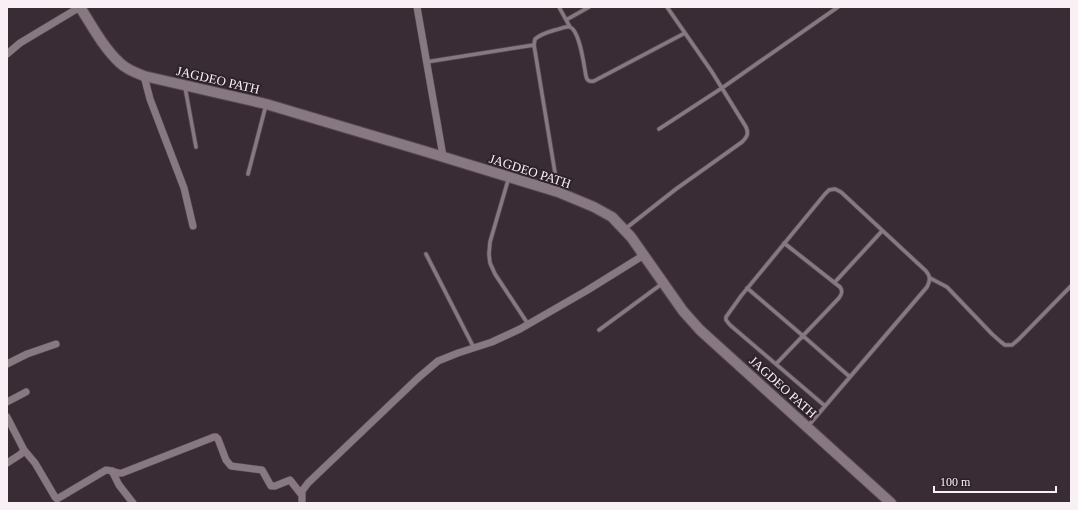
<svg xmlns="http://www.w3.org/2000/svg" width="1078" height="510" font-family="Georgia,serif">
<rect width="100%" height="100%" fill="#392c34"/>
<g fill="none" stroke-linecap="round" stroke-linejoin="round">
<defs>
<path id="lane" d="M 559,7 L 570,27
M 566,20 L 589,7
M 426,62 L 534,45
M 185,87 L 196,147
M 659,129 L 722,88 L 838,7
M 248,174 L 266,105
M 509,177 L 490,242 L 489,254 L 490,263 L 495,274 L 528,324
M 558,191 L 534,45 L 535,39 C 541,34 548,32 555,30 C 560,29 565,26 570,27 C 580,31 584,66 586,76 C 587,81 590,82 594,81 L 685,33
M 625,229 L 676,189 L 742,142 C 747,137 749,134 746,127 L 712,72 L 667,7
M 426,254 L 474,348
M 930,278 L 947,287 L 992,334 L 1001,342 L 1005,345 L 1012,345 L 1019,339 L 1071,286
M 835,282 L 882,231
M 747,288 L 802,335 L 850,377
M 599,330 L 663,283
M 776,364 L 839,298 C 842,294 843,291 840,287 L 784,243
M 808,426 L 927,287 C 930,281 931,277 926,271 L 841,192 L 835,189 L 829,190 L 825,194 L 741,296 L 726,317 L 726,320 L 730,325 L 825,406"/>
<path id="street" d="M 417,7 L 443,156
M 7,54 L 20,43 L 80,7
M 144,76 L 150,99 L 184,188 L 193,226
M 7,364 L 27,354 L 56,344
M 7,402 L 26,392
M 7,417 L 24,450 L 21,454 L 7,463
M 24,450 L 35,463 L 55,497 L 57,499 L 106,470 C 112,470 117,474 122,473 L 214,437 L 216,437 L 218,439 L 226,460 L 231,466 L 262,470 L 271,486 L 275,486 L 290,480 L 301,494
M 112,471 L 119,485 L 133,503
M 302,503 L 302,491 L 308,483 L 418,378 L 438,361 L 458,353 L 492,342 L 520,329 L 586,291 L 644,255"/>
<path id="secondary" d="M 80,7 C 92,26 103,47 120,63 C 126,69 136,73 144,76 L 266,104 L 424,151 L 509,177 L 558,192 L 594,207 L 612,217 L 631,237 L 683,311 L 700,330 L 891,503"/>
</defs>
<!-- lane casing -->
<use href="#lane" stroke="#54494f" stroke-width="5"/>
<!-- street casing -->
<use href="#street" stroke="#54494f" stroke-width="8"/>
<!-- secondary casing -->
<use href="#secondary" stroke="#54494f" stroke-width="12"/>
<!-- lane -->
<use href="#lane" stroke="#887881" stroke-width="3.5"/>
<!-- street -->
<use href="#street" stroke="#887881" stroke-width="7"/>
<!-- secondary -->
<use href="#secondary" stroke="#887881" stroke-width="10"/>
</g>
<g text-anchor="middle" dominant-baseline="central" stroke-width="4" stroke-linejoin="round" paint-order="stroke">
<!-- street labels -->
<g font-size="13" fill="#f9f0f5" stroke="#2e222a">
<text transform="translate(218 80) rotate(13)">JAGDEO PATH</text>
<text transform="translate(530 171) rotate(18)">JAGDEO PATH</text>
<text transform="translate(783 387) rotate(42)">JAGDEO PATH</text>
</g>
</g>
<!-- border -->
<rect width="1078" height="510" fill="none" stroke="#f9f0f5" stroke-width="16"/>
<!-- scale -->
<path d="M934 486v6h122v-6" fill="none" stroke="#f9f0f5" stroke-width="2"/>
<text x="940" y="486" font-size="12" fill="#f9f0f5" stroke="#2e222a" stroke-width="3" paint-order="stroke">100 m</text>
</svg>
